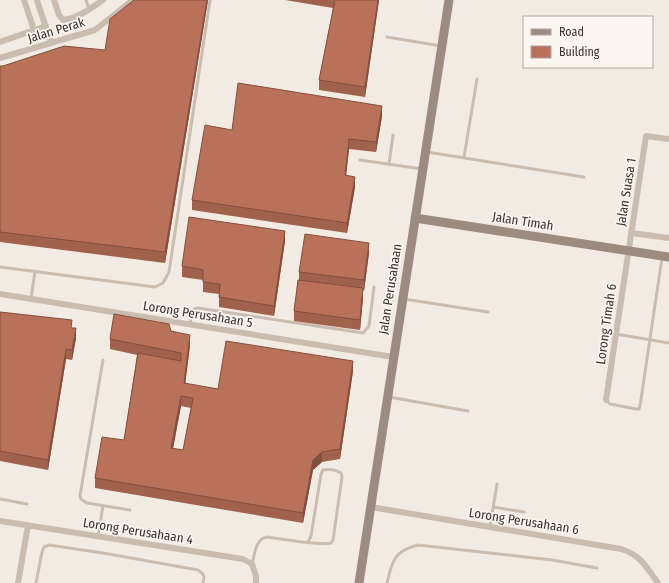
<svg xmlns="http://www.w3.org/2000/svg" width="669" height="583" font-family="'Fira Sans Condensed',sans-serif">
<rect width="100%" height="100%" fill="#f2ebe3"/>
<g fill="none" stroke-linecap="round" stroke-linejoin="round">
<!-- lane -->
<path stroke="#c9bcb0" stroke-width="3" d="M 86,0 L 89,9
M 387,37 L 441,46
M 427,152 L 584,177
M 464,157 L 477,79
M 360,160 L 422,169
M 389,164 L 393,135
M 0,267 L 155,287 L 163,283 L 169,272 L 210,0
M 31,298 L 35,272
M 404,299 L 488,312
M 190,324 L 192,312 L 194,309 L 198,308 L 363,333 L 369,326 L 374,287
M 616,334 L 669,343
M 103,360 L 80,496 L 81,499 L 87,503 L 130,510
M 389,397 L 468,411
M 606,400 L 610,404 L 636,409 L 639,409 L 640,406 L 662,258
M 0,499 L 27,504
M 493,507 L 524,512
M 490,527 L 497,484
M 98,536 L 103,506
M 252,564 C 255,554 255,539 267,537 C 281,539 320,546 331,543 L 333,540 L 342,477 L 341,473 C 336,470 329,469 323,470 L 321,474 L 311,536 L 308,542
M 36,583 L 42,552 L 44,547 L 49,545 L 103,553 L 198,570 L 202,573 L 204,577 L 203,583
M 387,583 C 392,561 394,551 418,545 L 552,560 L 597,568"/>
<!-- street -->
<path stroke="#c9bcb0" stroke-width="6" d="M 24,0 L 34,30
M 37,0 L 51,43
M 54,0 L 59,15 L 63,20 C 78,18 90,9 103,0
M 0,42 L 46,26
M 0,58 L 95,30 L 133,0
M 631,233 L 669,238
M 0,294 L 393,357
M 606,400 L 646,136 L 669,139
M 371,507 L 621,549 C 641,555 646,567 658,583
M 0,521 L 243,559 L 252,564 L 256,576 L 256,583
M 18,583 L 28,525"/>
<!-- secondary -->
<path stroke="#9d8b81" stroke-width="9" d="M 415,218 L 669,257
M 359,583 L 449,0"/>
</g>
<!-- wall -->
<path fill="#a0614d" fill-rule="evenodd" d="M 208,0 L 165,263 L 0,242 L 0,66 L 3,66 L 105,50 Z
M 285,0 L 379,0 L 365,97 L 319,90 L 319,80 L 333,8 Z
M 382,116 L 376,152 L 349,149 L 346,175 L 355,187 L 347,233 L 192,210 L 192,200 L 232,130 Z
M 285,241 L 274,316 L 219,307 L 219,294 L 203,292 L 203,280 L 182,277 L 182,266 Z
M 369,253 L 364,291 L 363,290 L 363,298 L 360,330 L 294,321 L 294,311 L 299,280 L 299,272 Z
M 0,312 L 72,328 L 76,338 L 72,360 L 66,359 L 48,470 L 0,461 Z
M 171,331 L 190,345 L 185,384 L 218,389 L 353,371 L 340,459 L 322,462 L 313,470 L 303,523 L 95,488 L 95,478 L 124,440 L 137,355 L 110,349 L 110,339 ZM 181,406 L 191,408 L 183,450 L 173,449 Z"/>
<!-- shaded-wall -->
<path fill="#824f3e" d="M 207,0 L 208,0 L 165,263 L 165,252 Z
M 378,0 L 379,0 L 365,97 L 365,87 Z
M 382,106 L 382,116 L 376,152 L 376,142 Z
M 349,139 L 349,149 L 345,185 L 345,175 Z
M 355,177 L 355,187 L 347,233 L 347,223 Z
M 285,231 L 285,241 L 274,316 L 274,306 Z
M 369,243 L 369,253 L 364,291 L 364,280 Z
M 363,288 L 363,298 L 360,330 L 360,320 Z
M 76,328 L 76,338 L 72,360 L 72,350 Z
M 190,335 L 190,345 L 184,394 L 184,383 Z
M 66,349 L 66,359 L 48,470 L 48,460 Z
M 353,361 L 353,371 L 340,459 L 340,449 Z
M 181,396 L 181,406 L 171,458 L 171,448 Z
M 322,452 L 322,462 L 313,470 L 303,523 L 303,513 L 313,460 Z"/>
<!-- building -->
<path fill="#ba7159" stroke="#824f3e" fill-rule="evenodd" d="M 134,0 L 207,0 L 165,252 L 0,232 L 0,66 L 3,66 L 64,46 L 105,50 L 110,19 Z
M 335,0 L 378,0 L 365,87 L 319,80 Z
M 238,83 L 382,106 L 376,142 L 349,139 L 345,175 L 355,177 L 347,223 L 192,200 L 205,125 L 232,130 Z
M 189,217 L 285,231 L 274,306 L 219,297 L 220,284 L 203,282 L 203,270 L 182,266 Z
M 305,234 L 369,243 L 364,280 L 299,272 Z
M 298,280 L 363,288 L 360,320 L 294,311 Z
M 0,312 L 72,320 L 71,328 L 76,328 L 72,350 L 66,349 L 48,460 L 0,451 Z
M 114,314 L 169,324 L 171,331 L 190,335 L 184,383 L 218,389 L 226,341 L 353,361 L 340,449 L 322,452 L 313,460 L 303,513 L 95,478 L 102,437 L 124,440 L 138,353 L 181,361 L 181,353 L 110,339 ZM 181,396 L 193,398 L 183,450 L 171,448 Z"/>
<g text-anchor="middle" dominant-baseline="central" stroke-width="3.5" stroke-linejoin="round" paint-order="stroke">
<!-- street labels -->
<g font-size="13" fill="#39312d" stroke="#faf5ef">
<text transform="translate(56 30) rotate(-17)">Jalan Perak</text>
<text transform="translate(626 192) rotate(-81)">Jalan Suasa 1</text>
<text transform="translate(523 221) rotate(9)">Jalan Timah</text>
<text transform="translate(390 289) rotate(-81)">Jalan Perusahaan</text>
<text transform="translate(198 314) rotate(9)">Lorong Perusahaan 5</text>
<text transform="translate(606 324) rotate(-82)">Lorong Timah 6</text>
<text transform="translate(524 521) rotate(9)">Lorong Perusahaan 6</text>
<text transform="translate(138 531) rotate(9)">Lorong Perusahaan 4</text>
</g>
</g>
<!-- legend -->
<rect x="523" y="16" width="130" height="52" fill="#faf5ef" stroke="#ada7a1"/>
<rect x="531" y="29" width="20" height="6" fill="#9d8b81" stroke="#ada7a1"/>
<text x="559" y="36" font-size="12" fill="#39312d">Road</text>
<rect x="531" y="46" width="20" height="12" fill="#ba7159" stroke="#ada7a1"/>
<text x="559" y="56" font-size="12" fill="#39312d">Building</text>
</svg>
